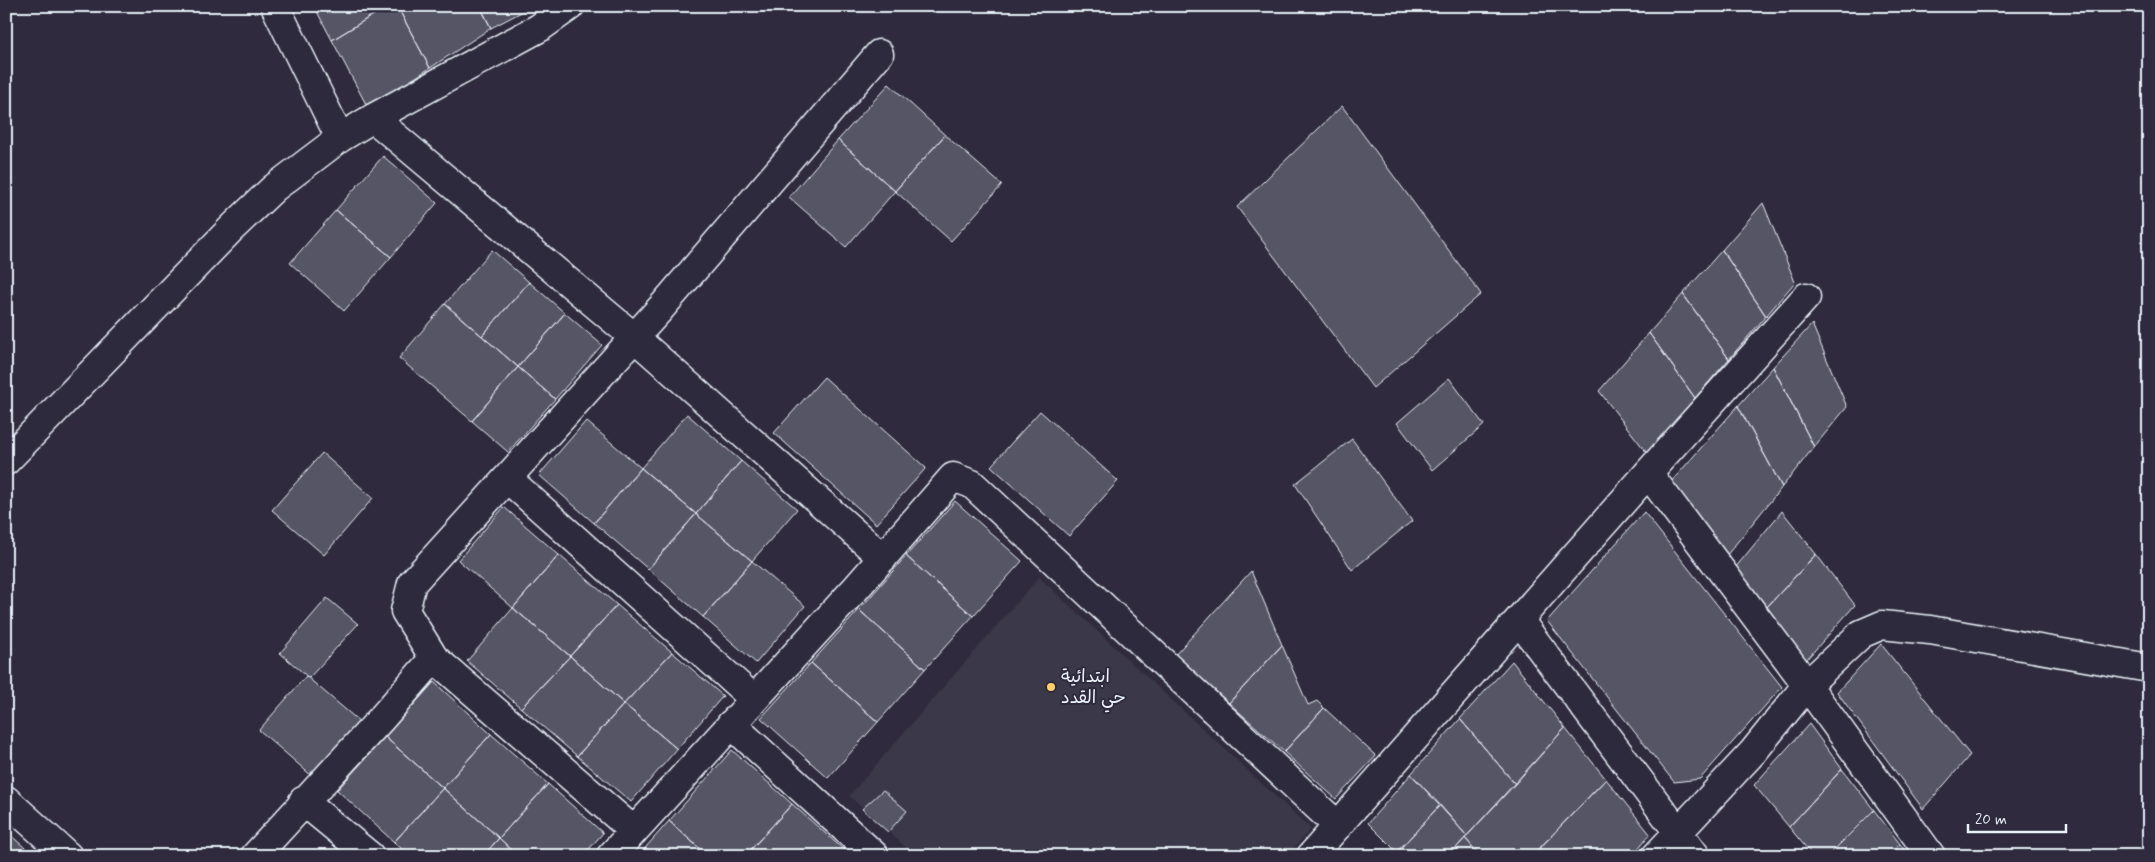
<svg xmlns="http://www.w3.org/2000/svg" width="2155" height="862" font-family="Mynerve,'Playpen Sans Arabic',sans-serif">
<rect width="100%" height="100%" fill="#2f2a3d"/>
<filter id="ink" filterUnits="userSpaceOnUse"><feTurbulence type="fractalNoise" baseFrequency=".02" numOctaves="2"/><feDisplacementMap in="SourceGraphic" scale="10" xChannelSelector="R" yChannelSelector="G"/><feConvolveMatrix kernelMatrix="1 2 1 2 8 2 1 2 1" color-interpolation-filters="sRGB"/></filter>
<g filter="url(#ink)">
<!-- built -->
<path fill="#3b3749" d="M 1039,577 L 1311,829 L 1287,856 L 915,856 L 849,796 Z"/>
<!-- building -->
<path fill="#575565" stroke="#e8f1f8" d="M 314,6 L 388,6 L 332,40 Z
M 388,6 L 397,6 L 430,68 L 368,108 L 332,40 Z
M 397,6 L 480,6 L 491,28 L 430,68 Z
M 480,6 L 533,6 L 491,28 Z
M 889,84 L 945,135 L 895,191 L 838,140 Z
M 1342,106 L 1481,294 L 1373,388 L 1237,207 Z
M 945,135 L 1002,185 L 951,241 L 895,191 Z
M 838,140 L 895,191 L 846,247 L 789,197 Z
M 383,156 L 437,203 L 391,257 L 336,210 Z
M 1763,203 L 1795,282 L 1766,316 L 1722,250 Z
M 336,210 L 391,257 L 344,311 L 290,263 Z
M 492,250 L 529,282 L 482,336 L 445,304 Z
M 1722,250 L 1766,316 L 1729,359 L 1683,294 Z
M 529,282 L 565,313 L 518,367 L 482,336 Z
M 1683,294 L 1729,359 L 1695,398 L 1649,333 Z
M 445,304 L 518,367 L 472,421 L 399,358 Z
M 565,313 L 602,345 L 555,399 L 518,367 Z
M 1812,324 L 1847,407 L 1814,447 L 1773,367 Z
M 1649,333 L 1695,398 L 1647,453 L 1599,391 Z
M 518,367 L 555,399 L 508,452 L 472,421 Z
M 1773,367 L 1814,447 L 1782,487 L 1738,406 Z
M 824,377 L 926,468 L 876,524 L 774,433 Z
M 1449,378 L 1484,425 L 1432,470 L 1397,423 Z
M 1738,406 L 1782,487 L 1726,556 L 1670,483 Z
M 1040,411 L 1118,481 L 1069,536 L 991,466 Z
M 687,414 L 741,461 L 696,514 L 641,468 Z
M 586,421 L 641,468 L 594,523 L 539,475 Z
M 1352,439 L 1412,521 L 1352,570 L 1295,484 Z
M 322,453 L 373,498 L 324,555 L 272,510 Z
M 741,461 L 797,509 L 752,561 L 696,514 Z
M 641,468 L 696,514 L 648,569 L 594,523 Z
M 955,501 L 1022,561 L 973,616 L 906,556 Z
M 504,507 L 559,555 L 513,608 L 458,560 Z
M 1782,511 L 1816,554 L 1766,608 L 1735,568 Z
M 1644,512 L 1782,687 L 1700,779 L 1674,782 L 1547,621 Z
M 696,514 L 752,561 L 703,617 L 648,569 Z
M 1816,554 L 1855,605 L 1806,660 L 1766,608 Z
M 559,555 L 617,605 L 570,656 L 513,608 Z
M 906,556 L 973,616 L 925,669 L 859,610 Z
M 752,561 L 805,606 L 756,663 L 703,617 Z
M 1251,571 L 1282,645 L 1229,703 L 1175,655 Z
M 327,598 L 358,624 L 309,678 L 280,653 Z
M 617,605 L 672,652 L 624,704 L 570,656 Z
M 513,608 L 570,656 L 521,708 L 467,661 Z
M 859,610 L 925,669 L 878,722 L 811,663 Z
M 1881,644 L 1970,755 L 1923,809 L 1837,692 Z
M 1282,645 L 1308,705 L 1317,701 L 1324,708 L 1284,752 L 1229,703 Z
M 672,652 L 723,696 L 677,749 L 624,704 Z
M 570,656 L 624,704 L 577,756 L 521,708 Z
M 1512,661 L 1565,728 L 1515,784 L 1460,719 Z
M 811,663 L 878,722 L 828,778 L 761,718 Z
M 306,676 L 360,722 L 313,777 L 259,730 Z
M 434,682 L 491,734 L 443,788 L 385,737 Z
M 624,704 L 677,749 L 631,802 L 577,756 Z
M 1324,708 L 1376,756 L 1336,799 L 1284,752 Z
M 1460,719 L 1515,784 L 1467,836 L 1411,774 Z
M 1809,724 L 1842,769 L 1789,827 L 1754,785 Z
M 1565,728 L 1606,779 L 1532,856 L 1480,856 L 1465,838 Z
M 491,734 L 548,784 L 499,838 L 443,788 Z
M 385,737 L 443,788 L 394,842 L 337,790 Z
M 732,750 L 792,804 L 745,856 L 708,856 L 669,821 Z
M 1842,769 L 1874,810 L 1828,856 L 1813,856 L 1789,827 Z
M 1411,774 L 1440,805 L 1397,852 L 1368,823 Z
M 1606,779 L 1650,834 L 1632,856 L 1532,856 Z
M 548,784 L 603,833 L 583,856 L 518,856 L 499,838 Z
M 443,788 L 499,838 L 483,856 L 410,856 L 394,842 Z
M 883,790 L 907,811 L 888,832 L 862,809 Z
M 792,804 L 844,850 L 839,856 L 745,856 Z
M 1440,805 L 1467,836 L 1449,856 L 1400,856 L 1397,852 Z
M 1874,810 L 1900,844 L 1888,856 L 1828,856 Z
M 669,821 L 708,856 L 638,856 Z
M 6,831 L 34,856 L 6,856 Z
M 499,838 L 518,856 L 483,856 Z
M 1465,838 L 1480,856 L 1449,856 Z
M 1900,844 L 1909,856 L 1888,856 Z
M 844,850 L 850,856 L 839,856 Z"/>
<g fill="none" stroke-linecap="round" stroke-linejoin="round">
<defs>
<path id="minor" d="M 275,6 L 340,138
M 373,118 L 634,337 L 883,558
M 6,461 L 232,228 L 274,188 L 340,138 L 373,118 L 539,28 L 570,6
M 1648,473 L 1807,685 L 1931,856
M 508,479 L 754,699
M 1519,620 L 1696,856
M 434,658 L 634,831
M 731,724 L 875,856
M 6,800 L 68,856
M 303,801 L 370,856
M 255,856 L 381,719 L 434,658 L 405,611 L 412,583 L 661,308 L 879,54
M 611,856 L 857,587 L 953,477 L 972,484 L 1338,826
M 1311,856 L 1648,473 L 1806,297
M 1656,856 L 1753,752 L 1807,685 L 1861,634 L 1882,625 L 1930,630 L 2149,668"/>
</defs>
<!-- minor casing -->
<use href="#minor" stroke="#e8f1f8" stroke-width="31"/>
<!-- minor -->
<use href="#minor" stroke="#2f2a3d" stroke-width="28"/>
</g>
</g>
<!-- markers -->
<circle fill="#ffd166" stroke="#2f2a3d" stroke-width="2" cx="1051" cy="687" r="5"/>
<g text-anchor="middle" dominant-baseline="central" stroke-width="4" stroke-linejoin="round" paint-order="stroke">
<!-- poi labels -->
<g font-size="18" fill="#e8f1f8" stroke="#2f2a3d" text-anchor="start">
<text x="1061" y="677">ابتدائية<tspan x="1061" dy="21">حي القدد</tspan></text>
</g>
</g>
<!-- margin -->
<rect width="2155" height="862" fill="none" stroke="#2f2a3d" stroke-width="25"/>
<rect x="12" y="12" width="2130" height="837" fill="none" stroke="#e8f1f8" stroke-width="2" filter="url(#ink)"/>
<!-- scale -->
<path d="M1968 824v8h98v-8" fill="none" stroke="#e8f1f8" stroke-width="2.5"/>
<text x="1975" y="824" font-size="15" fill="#e8f1f8" stroke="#2f2a3d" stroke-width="4" paint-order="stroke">20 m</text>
</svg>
